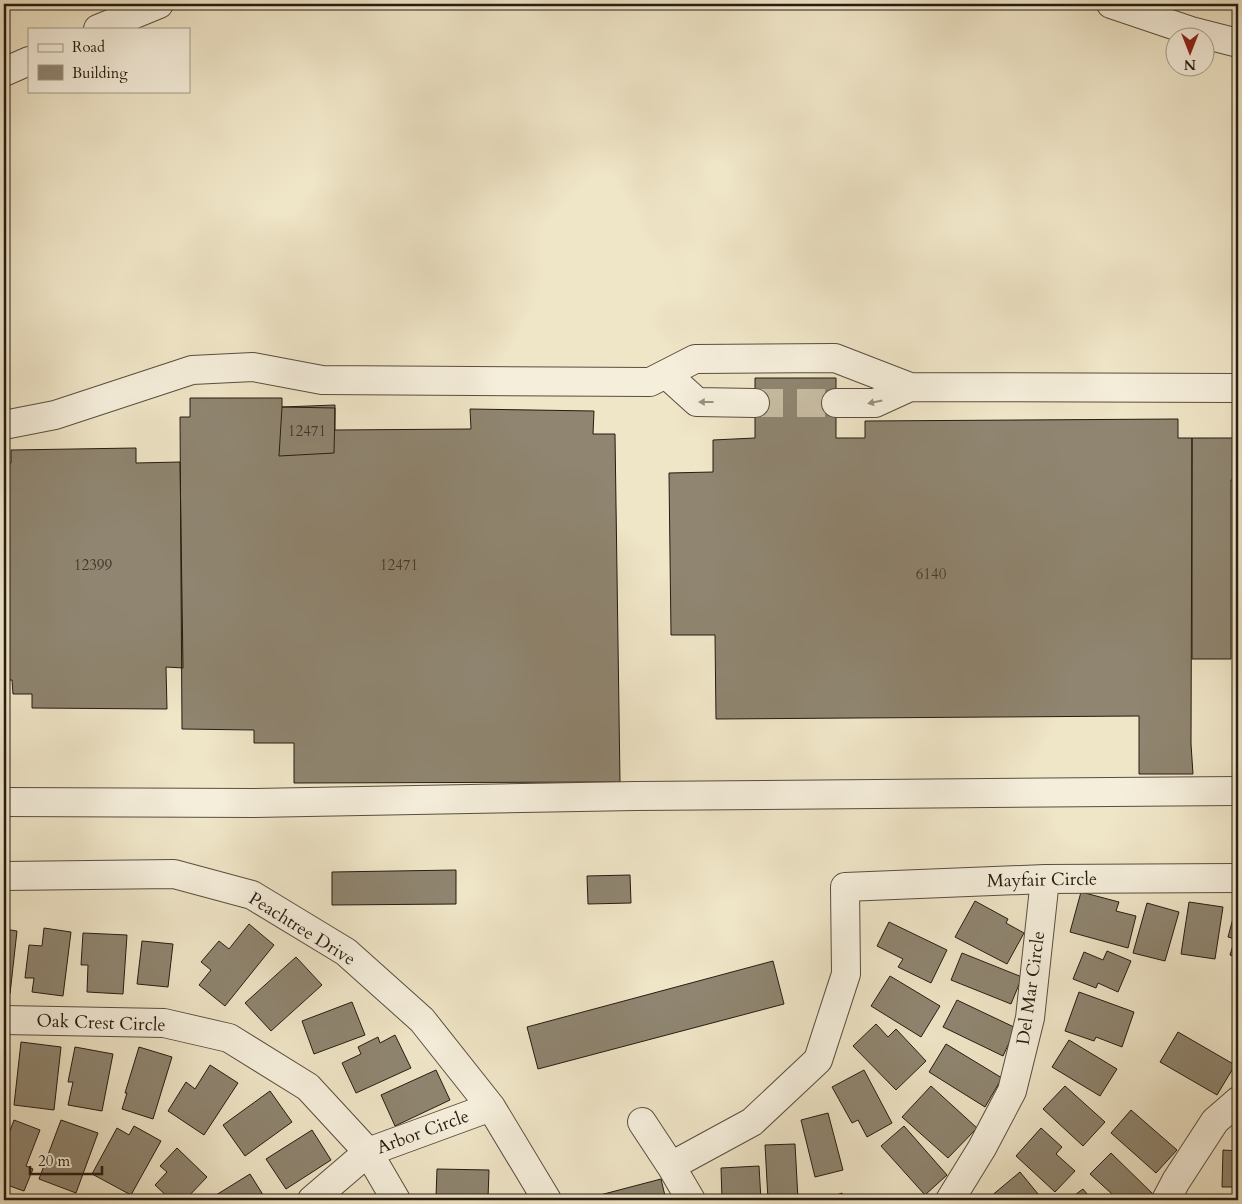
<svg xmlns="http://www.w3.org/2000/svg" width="1242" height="1204" font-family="Cardo,serif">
<rect width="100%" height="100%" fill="#efe5c7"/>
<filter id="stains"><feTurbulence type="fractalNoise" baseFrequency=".004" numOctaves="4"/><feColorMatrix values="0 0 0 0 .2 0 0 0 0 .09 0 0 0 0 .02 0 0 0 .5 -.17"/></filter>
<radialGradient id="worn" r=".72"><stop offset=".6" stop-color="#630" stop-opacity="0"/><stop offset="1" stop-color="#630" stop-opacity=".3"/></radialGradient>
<!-- building -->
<path fill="#8f8570" stroke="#261c11" d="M 755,378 L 836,378 L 836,438 L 865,438 L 865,421 L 1178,419 L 1178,438 L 1192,438 L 1191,744 L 1193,774 L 1139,774 L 1139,716 L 716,719 L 715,635 L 671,635 L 669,473 L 713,472 L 713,440 L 755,438 Z
M 190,398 L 282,398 L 282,407 L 335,405 L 335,430 L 471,429 L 470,409 L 594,411 L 593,434 L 615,434 L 620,782 L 294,783 L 294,743 L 254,743 L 254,730 L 182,729 L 180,417 L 190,417 Z
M 282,407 L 335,408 L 334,453 L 279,456 Z
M 1192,438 L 1238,438 L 1238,480 L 1231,480 L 1231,659 L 1192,659 Z
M 136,448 L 136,463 L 180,462 L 183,668 L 166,667 L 167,709 L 32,708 L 32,694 L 13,694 L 12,680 L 4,680 L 4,463 L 11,463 L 11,450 Z
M 456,870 L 456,904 L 332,905 L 332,872 Z
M 630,875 L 631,903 L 588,904 L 587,876 Z
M 1081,892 L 1119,902 L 1116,911 L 1136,916 L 1128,948 L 1070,932 Z
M 1238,900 L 1238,958 L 1230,955 L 1235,939 L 1228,937 Z
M 975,901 L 1008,919 L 1006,923 L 1024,933 L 1007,964 L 955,937 Z
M 1189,902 L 1223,907 L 1215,959 L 1181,954 Z
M 1147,903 L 1179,912 L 1165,961 L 1133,953 Z
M 889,922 L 947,950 L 931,983 L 898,967 L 903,959 L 877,946 Z
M 249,924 L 274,945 L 225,1006 L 199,985 L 211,970 L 201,962 L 219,941 L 229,949 Z
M 44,928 L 71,932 L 63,996 L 32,992 L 34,978 L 25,978 L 29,945 L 42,946 Z
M 4,929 L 17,931 L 10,994 L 4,994 Z
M 83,933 L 127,935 L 123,994 L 87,992 L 88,965 L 81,965 Z
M 142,941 L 173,944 L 168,987 L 137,984 Z
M 1107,951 L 1131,961 L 1118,992 L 1098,983 L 1096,988 L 1073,979 L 1084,952 L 1103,960 Z
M 962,953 L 1022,977 L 1011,1004 L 951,980 Z
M 296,957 L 322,985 L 271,1031 L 245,1003 Z
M 773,961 L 784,1004 L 538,1069 L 527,1027 Z
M 890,976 L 940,1006 L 921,1037 L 871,1006 Z
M 1079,992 L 1134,1012 L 1122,1047 L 1096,1037 L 1094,1041 L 1065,1031 Z
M 957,1000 L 1016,1028 L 1003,1056 L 943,1027 Z
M 352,1002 L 365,1035 L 314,1054 L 302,1021 Z
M 876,1024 L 888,1037 L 896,1029 L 926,1061 L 896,1090 L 853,1046 Z
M 1178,1032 L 1235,1065 L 1217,1095 L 1160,1062 Z
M 395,1035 L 411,1068 L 356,1093 L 342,1063 L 361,1054 L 358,1047 L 378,1037 L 380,1043 Z
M 1069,1040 L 1117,1069 L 1100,1096 L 1052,1067 Z
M 21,1042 L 61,1047 L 54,1110 L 14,1105 Z
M 946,1044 L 1002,1078 L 985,1107 L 929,1072 Z
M 75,1047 L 113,1054 L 102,1111 L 68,1105 L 73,1082 L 68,1082 Z
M 139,1047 L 172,1057 L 153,1119 L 122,1109 L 127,1093 L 125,1093 Z
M 210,1065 L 238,1083 L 204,1135 L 168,1111 L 186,1082 L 195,1089 Z
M 436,1070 L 450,1100 L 395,1126 L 381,1095 Z
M 864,1070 L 892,1123 L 867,1137 L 858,1120 L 852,1123 L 832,1087 Z
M 931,1086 L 977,1128 L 948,1158 L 902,1117 Z
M 1065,1086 L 1105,1122 L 1083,1146 L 1043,1109 Z
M 270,1091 L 292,1122 L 245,1156 L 223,1125 Z
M 1131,1110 L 1177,1150 L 1156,1173 L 1111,1133 Z
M 828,1113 L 843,1170 L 815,1177 L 801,1120 Z
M 14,1120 L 40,1130 L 26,1166 L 33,1169 L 24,1191 L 4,1184 L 4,1135 L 8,1136 Z
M 61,1120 L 98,1133 L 76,1193 L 39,1179 Z
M 134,1126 L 161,1141 L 131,1195 L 92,1174 L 117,1128 L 129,1135 Z
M 904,1126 L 947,1175 L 925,1195 L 881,1146 Z
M 1041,1128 L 1062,1147 L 1056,1154 L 1075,1171 L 1055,1192 L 1016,1156 Z
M 312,1130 L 331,1160 L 286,1189 L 266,1159 Z
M 795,1144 L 798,1199 L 768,1200 L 765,1145 Z
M 177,1148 L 207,1177 L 185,1200 L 171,1200 L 155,1185 L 167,1172 L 160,1166 Z
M 1223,1150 L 1238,1151 L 1238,1187 L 1222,1187 Z
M 1111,1153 L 1155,1196 L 1151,1200 L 1106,1200 L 1112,1194 L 1090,1174 Z
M 759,1166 L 761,1200 L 722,1200 L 721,1168 Z
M 437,1169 L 489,1170 L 488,1198 L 436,1197 Z
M 1020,1172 L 1043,1200 L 993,1200 L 990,1197 Z
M 250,1174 L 265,1198 L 262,1200 L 208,1200 Z
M 661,1179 L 666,1200 L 602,1200 L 600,1195 Z
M 1083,1189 L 1092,1200 L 1068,1200 Z
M 842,1193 L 845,1200 L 823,1200 Z"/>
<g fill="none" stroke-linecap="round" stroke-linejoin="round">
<!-- minor-tunnel -->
<path stroke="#c7bda3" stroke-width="28" stroke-dasharray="28 14" stroke-linecap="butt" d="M 755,403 L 836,403"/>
<defs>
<path id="minor" d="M 1111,4 L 1191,31 L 1238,43
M 98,29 L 159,4
M 4,72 L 29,61
M 666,374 L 697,402 L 755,403
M 836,403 L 875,403 L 910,387
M 4,425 L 55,415 L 192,370 L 253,367 L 322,380 L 650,382 L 695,359 L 835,358 L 910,387 L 1238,388
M 4,802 L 254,803 L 636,796 L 1238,791
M 4,876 L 174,874 L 252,895 L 346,952 L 422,1020 L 491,1107 L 547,1200
M 4,1020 L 164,1023 L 229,1038 L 308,1087 L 368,1152 L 396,1200
M 642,1122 L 671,1166
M 312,1200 L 368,1152 L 491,1107
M 691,1200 L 671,1166 L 752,1122 L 818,1060 L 846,974 L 845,887 L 1045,879 L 1238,878
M 950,1200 L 982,1148 L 1012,1091 L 1030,1018 L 1045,879
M 1166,1200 L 1176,1181 L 1215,1121 L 1238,1101"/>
</defs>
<!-- minor casing -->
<use href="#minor" stroke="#584e3e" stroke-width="30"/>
<!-- minor -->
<use href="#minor" stroke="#f5eedb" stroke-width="28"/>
</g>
<!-- one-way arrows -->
<defs><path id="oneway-solid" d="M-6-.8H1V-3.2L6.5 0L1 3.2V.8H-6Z" transform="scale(1.25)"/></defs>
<g fill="#989080">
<use href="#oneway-solid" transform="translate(706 402) rotate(180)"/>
<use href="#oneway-solid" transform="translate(875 402) rotate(168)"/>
</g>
<g text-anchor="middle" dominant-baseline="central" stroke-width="4" stroke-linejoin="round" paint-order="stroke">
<!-- number labels -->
<g font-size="15" fill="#403629">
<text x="307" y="431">12471</text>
<text x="93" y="565">12399</text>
<text x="399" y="565">12471</text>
<text x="931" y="574">6140</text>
</g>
<!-- street labels -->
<g font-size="18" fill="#261c11" stroke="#f5eedb">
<text transform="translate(1042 880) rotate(-1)">Mayfair Circle</text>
<text transform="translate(302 929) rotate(32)">Peachtree Drive</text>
<text transform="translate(1031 988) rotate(-82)">Del Mar Circle</text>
<text transform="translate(101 1023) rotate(2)">Oak Crest Circle</text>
<text transform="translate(423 1132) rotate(-20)">Arbor Circle</text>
</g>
</g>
<!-- margin -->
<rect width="1242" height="1204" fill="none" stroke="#efe5c7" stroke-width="20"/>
<rect x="5" y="5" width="1232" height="1194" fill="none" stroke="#261c11" stroke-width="2.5"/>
<rect x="10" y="10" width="1222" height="1184" fill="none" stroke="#261c11"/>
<!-- legend -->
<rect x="28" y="28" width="162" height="65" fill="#f5eedb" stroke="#a29a8a"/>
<rect x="38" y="44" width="25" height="8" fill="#f5eedb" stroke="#a29a8a"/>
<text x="72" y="52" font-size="15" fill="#261c11">Road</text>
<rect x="38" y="65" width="25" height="15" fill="#8f8570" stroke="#a29a8a"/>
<text x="72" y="78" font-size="15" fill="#261c11">Building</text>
<!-- north arrow -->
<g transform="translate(1190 52) rotate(180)"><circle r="24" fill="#f5eedb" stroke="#a29a8a"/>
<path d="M0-4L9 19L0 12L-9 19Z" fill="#8f2418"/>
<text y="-8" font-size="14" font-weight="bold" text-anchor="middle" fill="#261c11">N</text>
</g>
<!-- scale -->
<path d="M30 1166v8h72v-8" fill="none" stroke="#261c11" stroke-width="2.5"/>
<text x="38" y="1166" font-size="15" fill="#261c11" stroke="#f5eedb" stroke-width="4" paint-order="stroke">20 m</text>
<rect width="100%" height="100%" filter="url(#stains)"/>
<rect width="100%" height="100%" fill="url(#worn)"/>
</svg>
